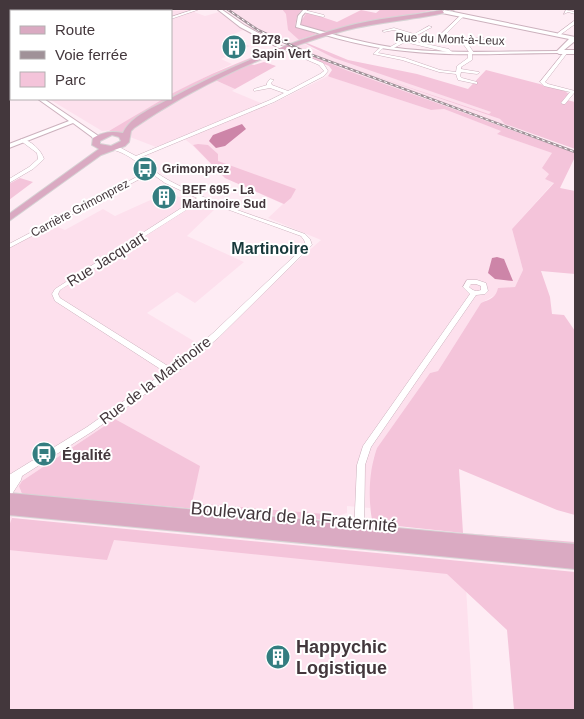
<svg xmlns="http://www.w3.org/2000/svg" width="584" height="719" font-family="Helvetica,sans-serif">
<rect width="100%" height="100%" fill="#feecf4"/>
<!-- built -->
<path fill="#fde0ed" d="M 33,9 L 201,9 L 194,12 L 205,16 L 219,12 L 243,30 L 227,37 L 250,46 L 221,59 L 232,64 L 171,94 L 171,11 L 26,11 Z
M 225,9 L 295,9 L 294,35 L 301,42 L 313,49 L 491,112 L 489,114 L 357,70 L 500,119 L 510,126 L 508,128 L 322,61 L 254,30 Z
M 328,76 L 431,110 L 444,109 L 502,131 L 498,134 L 552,153 L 549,174 L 545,179 L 554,182 L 512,229 L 523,270 L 515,287 L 497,294 L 481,303 L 438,371 L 430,373 L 377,448 L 373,460 L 370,508 L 347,506 L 347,513 L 338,516 L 192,503 L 199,466 L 115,419 L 22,481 L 20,490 L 22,494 L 12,518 L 465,569 L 473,710 L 9,710 L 9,247 L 51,224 L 65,230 L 103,209 L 115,216 L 166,193 L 216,208 L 187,236 L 244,262 L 195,303 L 177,292 L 147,313 L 207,349 L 287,270 L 321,240 L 268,218 L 283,204 L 225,178 L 191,144 L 182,137 L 156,147 L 130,137 L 131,130 L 181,98 L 215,80 L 235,89 L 232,91 L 268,106 Z
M 49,99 L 163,99 L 113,130 L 102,131 Z"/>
<!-- green -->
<path fill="#f4c4da" d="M 282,9 L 302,9 L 297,16 L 295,26 L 317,34 L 299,40 L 288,30 L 286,14 Z
M 381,9 L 434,10 L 325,32 L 299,24 L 307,12 L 337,22 L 361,10 L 376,13 Z
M 304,43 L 307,43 L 348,60 L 417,74 L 468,89 L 486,70 L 563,90 L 569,94 L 567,100 L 575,102 L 575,149 L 505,124 L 500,119 L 357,70 L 489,114 L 491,112 L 334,58 Z
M 292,48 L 346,70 L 575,153 L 575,157 L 560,188 L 575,191 L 575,274 L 541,271 L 550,297 L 552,314 L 564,315 L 575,331 L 575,515 L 557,510 L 459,469 L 463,533 L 575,542 L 575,545 L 379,524 L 372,520 C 368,498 369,470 377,448 L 430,373 L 438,371 L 481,303 C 490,299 496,298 498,288 L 515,287 L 523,270 L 512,229 L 554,183 L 545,179 L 549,174 L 542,168 L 552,153 L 497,134 L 501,131 L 444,109 L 431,110 L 330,77 L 328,76 L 332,70 L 329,66 L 301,54 Z
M 263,53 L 270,56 L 251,64 L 254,65 L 264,62 L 276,66 L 235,89 L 215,80 L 196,89 L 131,130 L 130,137 L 127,134 L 109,131 L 163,99 L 171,99 L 171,94 C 201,78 231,65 263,53 Z
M 198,144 L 208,145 L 218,154 L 218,161 L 296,189 L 291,198 L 284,204 L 225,178 L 193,145 Z
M 20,178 L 33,182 L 9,200 L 9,184 Z
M 115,419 L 200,466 L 192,503 L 337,515 L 337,521 L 22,494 L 19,486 L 22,481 Z
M 12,518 L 575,572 L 575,710 L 514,710 L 507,630 L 447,574 L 114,540 L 107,560 L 9,550 L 9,526 Z"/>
<!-- water -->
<path fill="#cd85a8" d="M 242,124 L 246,129 L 225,146 L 216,148 L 209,141 L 213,135 Z
M 497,257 L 504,259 L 513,281 L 495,279 L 488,273 L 492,258 Z"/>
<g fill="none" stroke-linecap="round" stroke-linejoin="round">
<defs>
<path id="minor" d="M 195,9 L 200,9 L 171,19 L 171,17 Z
M 304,10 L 324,15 L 325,16 L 323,17 L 303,12 Z
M 566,10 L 575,12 L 575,14 L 568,12 L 564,14 Z
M 462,14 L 465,15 L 445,35 L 466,43 C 473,39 479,36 486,39 L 478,40 L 468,44 L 474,53 L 472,54 L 472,60 L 461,67 L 461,69 L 479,72 L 479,73 L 477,74 L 461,72 L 460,76 L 462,78 L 477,82 L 477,84 L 458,80 L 456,74 L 439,72 L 402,60 L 373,54 L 382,46 L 384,47 L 378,53 L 405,58 L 440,70 L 456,72 L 457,66 L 468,58 L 468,53 L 469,52 L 464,45 L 440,35 Z
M 574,21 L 575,21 L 575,24 L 560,35 L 558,35 L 558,33 Z
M 429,26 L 432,27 L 408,40 L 449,49 L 452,52 L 451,53 L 405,42 L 392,49 L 390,49 L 390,47 L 411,35 L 394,30 L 384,32 L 382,31 L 394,28 L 414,34 Z
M 282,47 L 284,47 L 323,63 L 328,71 L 324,76 L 274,102 L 139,158 C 149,166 158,175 170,181 C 212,204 260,217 305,234 L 310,239 L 312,245 L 219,337 L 189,363 L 93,431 L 22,476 L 21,480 L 12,494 L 9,495 L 9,475 L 87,427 L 165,372 L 55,301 L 52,294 L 55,289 L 197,198 L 165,183 L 151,173 L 11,247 L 9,248 L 9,244 L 148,171 C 136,161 125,152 110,149 L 110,147 L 121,148 L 136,156 L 270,100 L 284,93 L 270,88 L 254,91 L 254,89 L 267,85 L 267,83 L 270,79 L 274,80 L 271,83 L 272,85 L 288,91 L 320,74 L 324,71 L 319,65 L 282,49 ZM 202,200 L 301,236 L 304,240 L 306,245 L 213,333 L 183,359 L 171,368 L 60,298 L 58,294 L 60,290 Z
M 565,51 L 568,52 L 545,82 L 548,84 L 575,91 L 575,93 L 574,93 L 565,104 L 563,104 L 561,103 L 570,92 L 544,86 L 540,82 Z
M 21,139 C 31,140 41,150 44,159 L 33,169 L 9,183 L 9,179 L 29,167 L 38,159 L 37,153 L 21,141 Z
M 467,280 L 477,280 L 486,283 L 488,291 L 485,294 L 476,295 L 371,447 L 365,465 L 364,534 L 362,537 L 359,538 L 356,537 L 354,534 L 357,465 L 363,446 L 470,294 L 463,287 ZM 471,284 L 476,284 L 481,286 L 481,290 C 477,292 473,291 469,287 Z"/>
<path id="tertiary" d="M 217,9 L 221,9 L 244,25 L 285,48 L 281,49 L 240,27 Z
M 304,9 L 308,9 L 302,16 L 300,25 C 335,35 370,45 405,49 C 456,54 508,51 559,51 L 561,52 L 559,53 C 508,53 456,57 405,51 C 368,48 332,37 296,27 L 298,16 Z
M 9,71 L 11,72 L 11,77 L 9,76 Z
M 38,99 L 44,99 L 97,135 L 99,139 L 94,140 L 92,137 L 73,123 L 9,148 L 9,144 L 69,121 Z"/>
<path id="secondary" d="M 444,10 L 575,37 L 575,41 L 564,50 L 575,50 L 575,54 L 559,54 L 556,52 L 569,39 L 442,13 Z"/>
<path id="primary" d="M 448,9 L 455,9 L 452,11 Z
M 442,10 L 444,13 C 412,20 378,22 347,30 C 276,48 193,87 134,128 L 131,131 L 129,142 L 125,146 L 101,155 L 9,221 L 9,214 L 99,149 L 92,145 L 93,138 C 103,132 111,131 123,133 C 130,116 157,106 171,98 C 225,69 284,43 344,27 C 375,18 410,16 442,10 ZM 112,135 L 119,137 L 121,141 L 111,146 L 100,144 L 100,141 Z
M 9,493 L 575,544 L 575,569 L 9,515 Z"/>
</defs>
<!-- minor casing -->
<use href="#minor" stroke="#ccb1bd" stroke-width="1"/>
<!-- tertiary casing -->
<use href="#tertiary" stroke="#ccb1bd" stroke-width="2"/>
<!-- secondary casing -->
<use href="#secondary" stroke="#ccb1bd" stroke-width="2"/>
<!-- primary casing -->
<use href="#primary" stroke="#d6d3d4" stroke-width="2"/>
<!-- minor -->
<use href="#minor" fill="#fff" fill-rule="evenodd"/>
<!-- tertiary -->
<use href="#tertiary" fill="#fff" fill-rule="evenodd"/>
<!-- secondary -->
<use href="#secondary" fill="#fff" fill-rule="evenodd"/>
<!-- primary -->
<use href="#primary" fill="#daaac2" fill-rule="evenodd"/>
<defs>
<path id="rail" d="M 227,9 L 258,30 L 312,55 L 575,152"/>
</defs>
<!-- rail casing -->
<use href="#rail" stroke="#a09198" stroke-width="2.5"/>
<!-- rail -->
<use href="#rail" stroke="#fff" stroke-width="1" stroke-dasharray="3" stroke-linecap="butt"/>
</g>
<!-- icons -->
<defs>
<symbol id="building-disc" viewBox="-11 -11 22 22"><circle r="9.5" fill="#347d80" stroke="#fff"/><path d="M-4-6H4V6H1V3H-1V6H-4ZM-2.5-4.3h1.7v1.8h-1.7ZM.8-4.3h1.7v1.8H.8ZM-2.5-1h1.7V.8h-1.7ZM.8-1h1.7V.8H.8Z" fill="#fff"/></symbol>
<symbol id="bus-disc" viewBox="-11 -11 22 22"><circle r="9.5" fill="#347d80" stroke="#fff"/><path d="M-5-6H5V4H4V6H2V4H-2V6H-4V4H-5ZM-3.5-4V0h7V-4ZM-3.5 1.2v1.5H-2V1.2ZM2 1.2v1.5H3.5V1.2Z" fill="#fff"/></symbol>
</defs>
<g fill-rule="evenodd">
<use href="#building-disc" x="220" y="33" width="28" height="28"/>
<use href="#bus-disc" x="131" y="155" width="28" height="28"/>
<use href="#building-disc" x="150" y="183" width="28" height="28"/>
<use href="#bus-disc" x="30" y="440" width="28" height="28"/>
<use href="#building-disc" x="264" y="643" width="28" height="28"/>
</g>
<g text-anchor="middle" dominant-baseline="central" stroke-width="4" stroke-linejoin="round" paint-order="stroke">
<!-- far-street labels -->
<g font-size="12" fill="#43373c" stroke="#fff">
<text transform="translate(450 39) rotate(2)">Rue du Mont-à-Leux</text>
<text transform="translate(80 208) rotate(-28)">Carrière Grimonprez</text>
</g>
<!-- far-poi labels -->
<g font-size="12" font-weight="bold" fill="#43373c" stroke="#fff" text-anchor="start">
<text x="252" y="40">B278 -<tspan x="252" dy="14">Sapin Vert</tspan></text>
<text x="162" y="169">Grimonprez</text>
<text x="182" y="190">BEF 695 - La<tspan x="182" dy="14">Martinoire Sud</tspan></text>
</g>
<!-- street labels -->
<g font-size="15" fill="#43373c" stroke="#fff">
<text transform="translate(106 259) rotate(-32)">Rue Jacquart</text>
<text transform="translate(155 380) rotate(-37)">Rue de la Martinoire</text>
</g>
<!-- poi labels -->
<g font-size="15" font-weight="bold" fill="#43373c" stroke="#fff" text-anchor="start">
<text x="62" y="454">Égalité</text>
</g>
<!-- neighbourhood labels -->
<g font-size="16" font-weight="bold" fill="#16393b" stroke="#fff">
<text x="270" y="248">Martinoire</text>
</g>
<!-- near-street labels -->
<g font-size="18" fill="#43373c" stroke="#fff">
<text transform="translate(294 517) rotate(5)">Boulevard de la Fraternité</text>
</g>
<!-- near-poi labels -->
<g font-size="18" font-weight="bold" fill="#43373c" stroke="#fff" text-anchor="start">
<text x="296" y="647">Happychic<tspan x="296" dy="21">Logistique</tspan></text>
</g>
</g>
<!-- border -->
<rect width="584" height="719" fill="none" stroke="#43373c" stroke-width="20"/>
<!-- legend -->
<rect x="10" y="10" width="162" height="90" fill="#ffffff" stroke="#b4afb1"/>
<rect x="20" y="26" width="25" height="8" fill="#daaac2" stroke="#b4afb1"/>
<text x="55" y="35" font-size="15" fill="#43373c">Route</text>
<rect x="20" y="51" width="25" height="8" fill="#a09198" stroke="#b4afb1"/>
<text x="55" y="60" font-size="15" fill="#43373c">Voie ferrée</text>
<rect x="20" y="72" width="25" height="15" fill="#f4c4da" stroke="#b4afb1"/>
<text x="55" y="85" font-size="15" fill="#43373c">Parc</text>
</svg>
